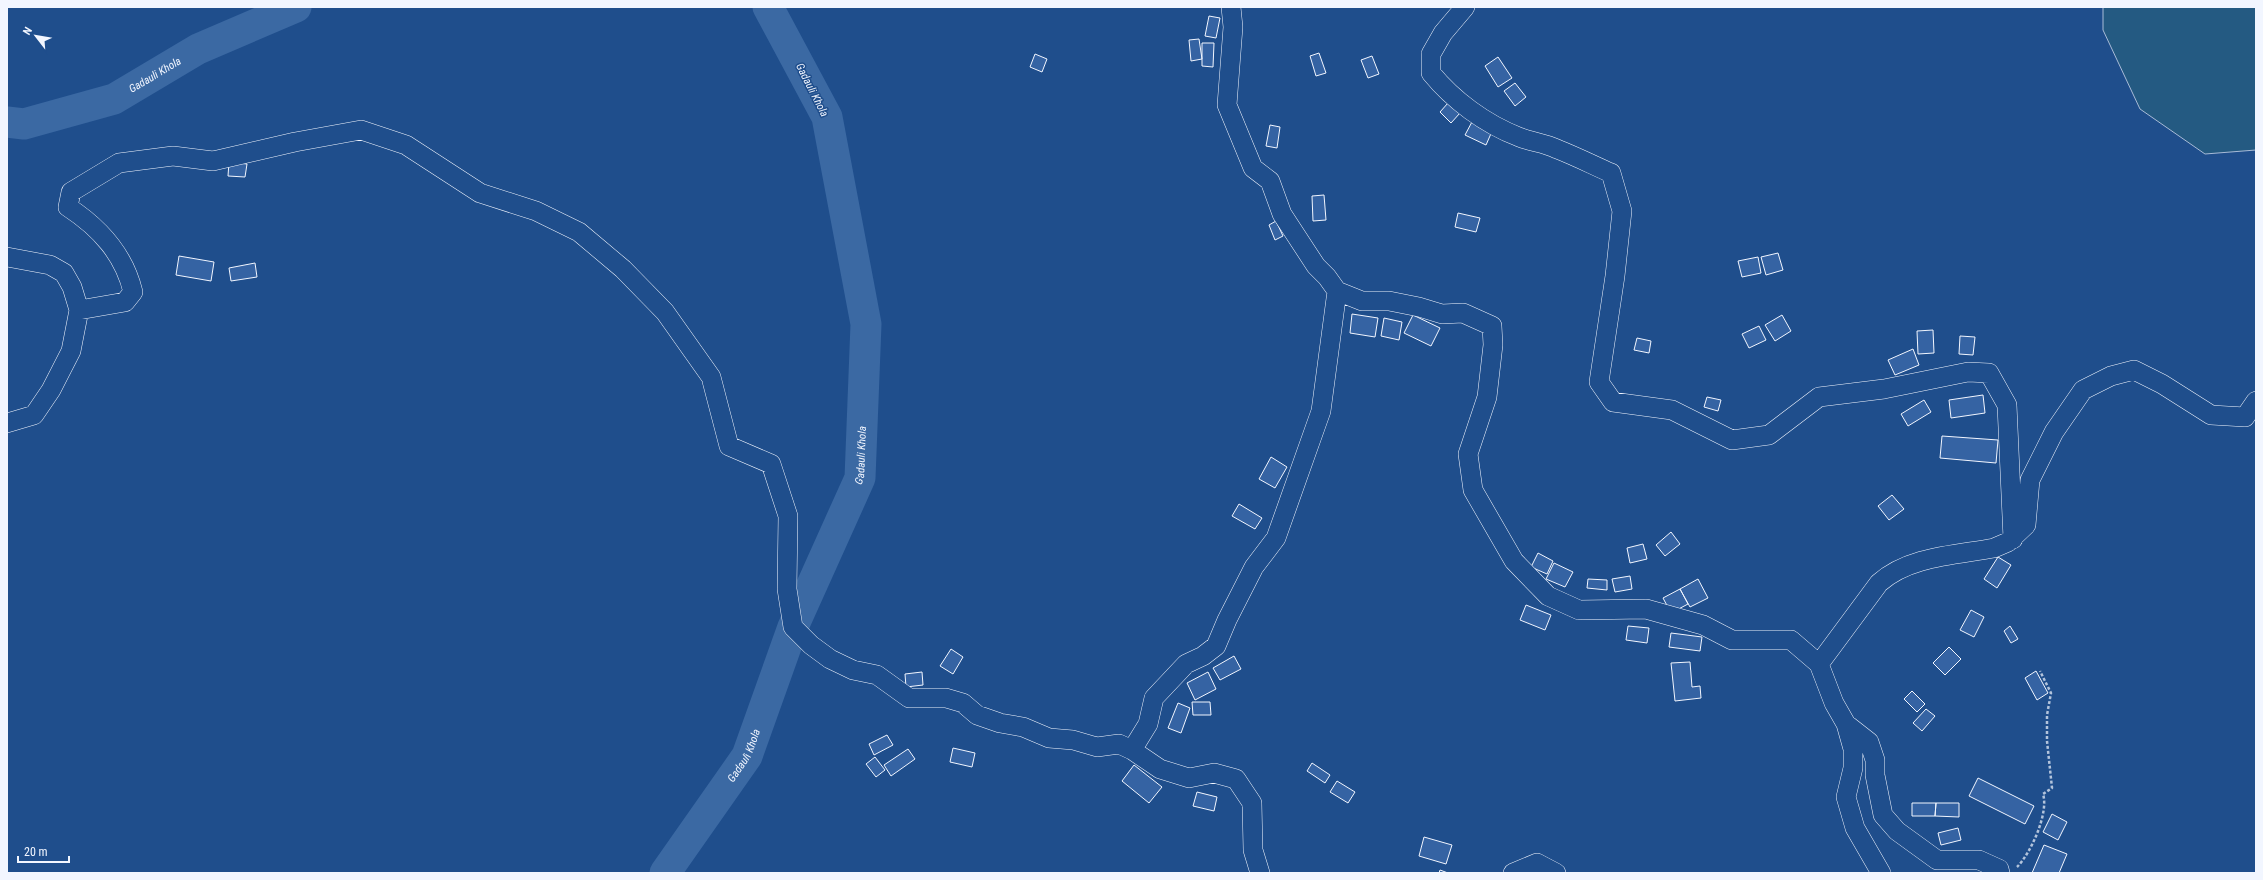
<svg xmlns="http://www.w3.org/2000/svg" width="2263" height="880" font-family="'Roboto Condensed',sans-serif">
<rect width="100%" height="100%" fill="#1f4e8c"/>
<!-- green -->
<path fill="#245a82" stroke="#a8bbd7" d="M 2103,7 L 2256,7 L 2256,150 L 2205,154 L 2140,109 L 2103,30 Z"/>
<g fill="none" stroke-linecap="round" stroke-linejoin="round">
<!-- river -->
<g stroke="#3b69a3" stroke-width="31">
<path id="s1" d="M 7,122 L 24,124 L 114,99 L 198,49 L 296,7"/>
<path id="s2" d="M 665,873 L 747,756 L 793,627 L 860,478 L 866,324 L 827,117 L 768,7"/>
</g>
</g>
<!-- building -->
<path fill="#3563a3" stroke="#f2f6ff" d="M 1209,16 L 1220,18 L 1216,38 L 1205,36 Z
M 1199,39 L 1202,59 L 1191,61 L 1189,40 Z
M 1202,43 L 1214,43 L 1213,67 L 1202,66 Z
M 1319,53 L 1326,73 L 1316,76 L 1310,56 Z
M 1035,54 L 1047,59 L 1042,72 L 1030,67 Z
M 1372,56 L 1379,74 L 1368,78 L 1361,60 Z
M 1498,57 L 1512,78 L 1498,87 L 1485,66 Z
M 1515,83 L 1526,97 L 1515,106 L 1504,91 Z
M 1448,103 L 1460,113 L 1451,123 L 1440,112 Z
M 1473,120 L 1493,129 L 1486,145 L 1465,135 Z
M 1270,125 L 1280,127 L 1277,148 L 1266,146 Z
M 229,162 L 247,164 L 245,177 L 228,176 Z
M 1324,195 L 1326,220 L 1313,221 L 1312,196 Z
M 1458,213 L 1480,218 L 1476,232 L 1455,227 Z
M 1276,221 L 1283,236 L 1275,240 L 1269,225 Z
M 1778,253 L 1783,270 L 1766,275 L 1761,257 Z
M 179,256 L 214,262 L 211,281 L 176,275 Z
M 1758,257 L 1761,273 L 1742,277 L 1738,261 Z
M 255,263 L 257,277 L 231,281 L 229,268 Z
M 1352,314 L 1378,318 L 1375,337 L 1350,333 Z
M 1413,315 L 1440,328 L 1431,346 L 1404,333 Z
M 1782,315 L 1791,331 L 1775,341 L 1765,325 Z
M 1384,318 L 1402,322 L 1399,340 L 1381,336 Z
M 1759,326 L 1766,340 L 1749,348 L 1742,334 Z
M 1933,330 L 1934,353 L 1918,354 L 1917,331 Z
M 1960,336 L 1975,337 L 1973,355 L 1959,354 Z
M 1637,338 L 1651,341 L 1649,353 L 1634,350 Z
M 1913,349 L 1919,365 L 1895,375 L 1888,360 Z
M 1983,395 L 1985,413 L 1951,418 L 1949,400 Z
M 1707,397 L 1721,400 L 1718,411 L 1704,407 Z
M 1924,400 L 1931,412 L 1908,426 L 1901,414 Z
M 1942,436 L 1998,440 L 1996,463 L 1940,458 Z
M 1271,457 L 1287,467 L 1275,488 L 1259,479 Z
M 1892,495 L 1904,509 L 1889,520 L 1878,506 Z
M 1239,504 L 1262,518 L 1255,529 L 1232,516 Z
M 1671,532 L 1680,544 L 1665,556 L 1656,545 Z
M 1643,544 L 1647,559 L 1630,563 L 1627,548 Z
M 1538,553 L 1553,561 L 1547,574 L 1531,567 Z
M 1998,557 L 2011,565 L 1997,588 L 1984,579 Z
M 1554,563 L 1573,572 L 1565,587 L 1546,579 Z
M 1630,576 L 1632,589 L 1615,592 L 1612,579 Z
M 1588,579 L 1607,580 L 1607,590 L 1587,588 Z
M 1698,579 L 1708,598 L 1690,607 L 1680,589 Z
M 1680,589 L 1688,604 L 1671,613 L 1663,598 Z
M 1526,605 L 1551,615 L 1545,630 L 1520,620 Z
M 1971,610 L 1984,617 L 1974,637 L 1960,630 Z
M 1628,626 L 1649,628 L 1647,643 L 1626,640 Z
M 2010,626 L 2018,639 L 2011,643 L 2004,631 Z
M 1671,633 L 1702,637 L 1700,651 L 1669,647 Z
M 1949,647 L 1961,659 L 1945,675 L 1933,663 Z
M 951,649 L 963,657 L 953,674 L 940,666 Z
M 1234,656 L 1241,669 L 1220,680 L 1213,668 Z
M 1690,662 L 1692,687 L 1700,686 L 1701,698 L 1675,701 L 1671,663 Z
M 2036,671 L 2048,693 L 2037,700 L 2025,678 Z
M 922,672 L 923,685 L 906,687 L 905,674 Z
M 1208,672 L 1216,689 L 1195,700 L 1187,683 Z
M 1912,691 L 1925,704 L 1917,712 L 1904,699 Z
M 1192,702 L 1210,702 L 1211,715 L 1193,715 Z
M 1178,703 L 1190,708 L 1181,733 L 1168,728 Z
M 1926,709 L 1935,716 L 1922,731 L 1913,723 Z
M 887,735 L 893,745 L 874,755 L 869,744 Z
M 953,748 L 975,753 L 972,767 L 950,762 Z
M 908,749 L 915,759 L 891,776 L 884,765 Z
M 875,757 L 885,770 L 876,777 L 866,764 Z
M 1312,763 L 1330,775 L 1325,783 L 1307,771 Z
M 1134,765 L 1162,787 L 1149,803 L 1122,781 Z
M 1978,778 L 2034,806 L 2025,824 L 1969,796 Z
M 1337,781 L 1355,792 L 1348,803 L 1330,792 Z
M 1197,792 L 1217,797 L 1214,811 L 1193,806 Z
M 1912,803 L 1936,803 L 1935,816 L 1912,816 Z
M 1936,803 L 1959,803 L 1959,817 L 1935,816 Z
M 2052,814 L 2067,822 L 2058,840 L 2043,832 Z
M 1958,828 L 1961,840 L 1941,845 L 1938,833 Z
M 1424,837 L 1452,845 L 1446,864 L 1419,856 Z
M 2044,845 L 2067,854 L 2059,873 L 2032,873 Z
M 1440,870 L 1448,873 L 1439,873 Z"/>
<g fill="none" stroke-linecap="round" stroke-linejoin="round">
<defs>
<path id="minor" d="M 1231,7 L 1233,27 L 1227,105 L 1253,168 L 1270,181 L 1282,214 L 1316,266 L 1327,277 L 1337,291 L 1362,301 L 1389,301 L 1419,307 L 1442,314 L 1463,313 L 1492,326 L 1493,345 L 1487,397 L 1468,454 L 1473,490 L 1514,561 L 1548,596 L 1579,610 L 1646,609 L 1703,625 L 1732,640 L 1791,640 L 1819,664 L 1834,703 L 1846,724 L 1869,742 L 1875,760 L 1875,775 L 1883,815 L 1897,831 L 1937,860 L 1979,860 L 1999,869 L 2000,873
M 1465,7 L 1443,33 L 1431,54 L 1431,73 C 1453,100 1485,124 1519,137 C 1531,142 1545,143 1557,149 C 1575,156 1593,165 1611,173 L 1622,211 L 1615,276 L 1599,382 L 1613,402 L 1672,410 L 1732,440 L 1769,435 L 1819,397 L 1884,389 L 1968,372 L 1989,373 L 2007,405 L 2013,539
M 7,257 L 50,265 L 64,273 L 72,287 L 79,310 L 71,351 L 51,390 L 34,415 L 7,423
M 79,310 L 125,302 L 133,292 C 124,254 100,228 68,207 L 71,192 L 119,163 L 173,156 L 213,161 L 295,142 L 361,130 L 406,145 L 480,193 L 536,211 L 579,232 L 623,269 L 665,312 L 711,377 L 729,446 L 771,464 L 788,516 L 787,589 L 793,627 L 811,645 L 830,659 L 853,670 L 877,675 L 909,698 L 946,698 L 963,703 L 977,715 L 1000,723 L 1023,727 L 1049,738 L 1073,740 L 1097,747 L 1119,744 L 1132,750 L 1148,724 L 1154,698 L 1186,664 L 1203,656 L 1216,646 L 1227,620 L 1254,567 L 1276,538 L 1321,411 L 1337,291
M 1819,664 L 1879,583 C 1909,556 1956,555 1994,548 L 2008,542 L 2026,525 L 2030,480 L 2054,432 L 2083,390 L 2111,376 L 2134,370 L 2162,384 L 2211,415 L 2245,417 L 2256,401
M 1846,724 L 1853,749 L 1853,768 L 1846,797 L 1855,828 L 1881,873
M 1132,750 L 1160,769 L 1189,778 L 1214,773 L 1236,779 L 1252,803 L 1253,850 L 1260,873
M 1513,873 L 1537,863 L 1556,873"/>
</defs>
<!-- minor casing -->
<use href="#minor" stroke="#f2f6ff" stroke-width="20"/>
<!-- path -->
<path stroke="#b3c4dc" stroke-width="2.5" stroke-dasharray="3 2" stroke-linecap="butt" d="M 2017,867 C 2031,853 2049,813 2043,794 L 2052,788 L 2047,741 L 2047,715 L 2051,693 L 2040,671"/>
<!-- minor -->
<use href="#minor" stroke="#1f4e8c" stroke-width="19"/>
</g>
<g text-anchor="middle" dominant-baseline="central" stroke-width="3" stroke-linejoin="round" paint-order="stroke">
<!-- water labels -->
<g font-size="11" font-style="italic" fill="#f2f6ff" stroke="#1f4e8c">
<text stroke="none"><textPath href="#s1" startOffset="158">Gadauli Khola</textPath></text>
<text transform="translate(812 90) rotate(63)">Gadauli Khola</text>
<text stroke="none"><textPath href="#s2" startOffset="466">Gadauli Khola</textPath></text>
<text stroke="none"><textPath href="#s2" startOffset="142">Gadauli Khola</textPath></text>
</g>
</g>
<!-- border -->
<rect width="2263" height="880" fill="none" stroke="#f2f6ff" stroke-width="16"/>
<!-- north arrow -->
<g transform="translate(36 36) rotate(301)" stroke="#1f4e8c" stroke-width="3" paint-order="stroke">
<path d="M0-3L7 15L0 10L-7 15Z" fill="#f2f6ff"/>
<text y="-6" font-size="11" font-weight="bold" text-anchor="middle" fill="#f2f6ff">N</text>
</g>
<!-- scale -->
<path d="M18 856v6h51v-6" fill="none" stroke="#f2f6ff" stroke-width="2"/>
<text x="24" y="856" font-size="12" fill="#f2f6ff" stroke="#1f4e8c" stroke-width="3" paint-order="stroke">20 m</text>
</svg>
